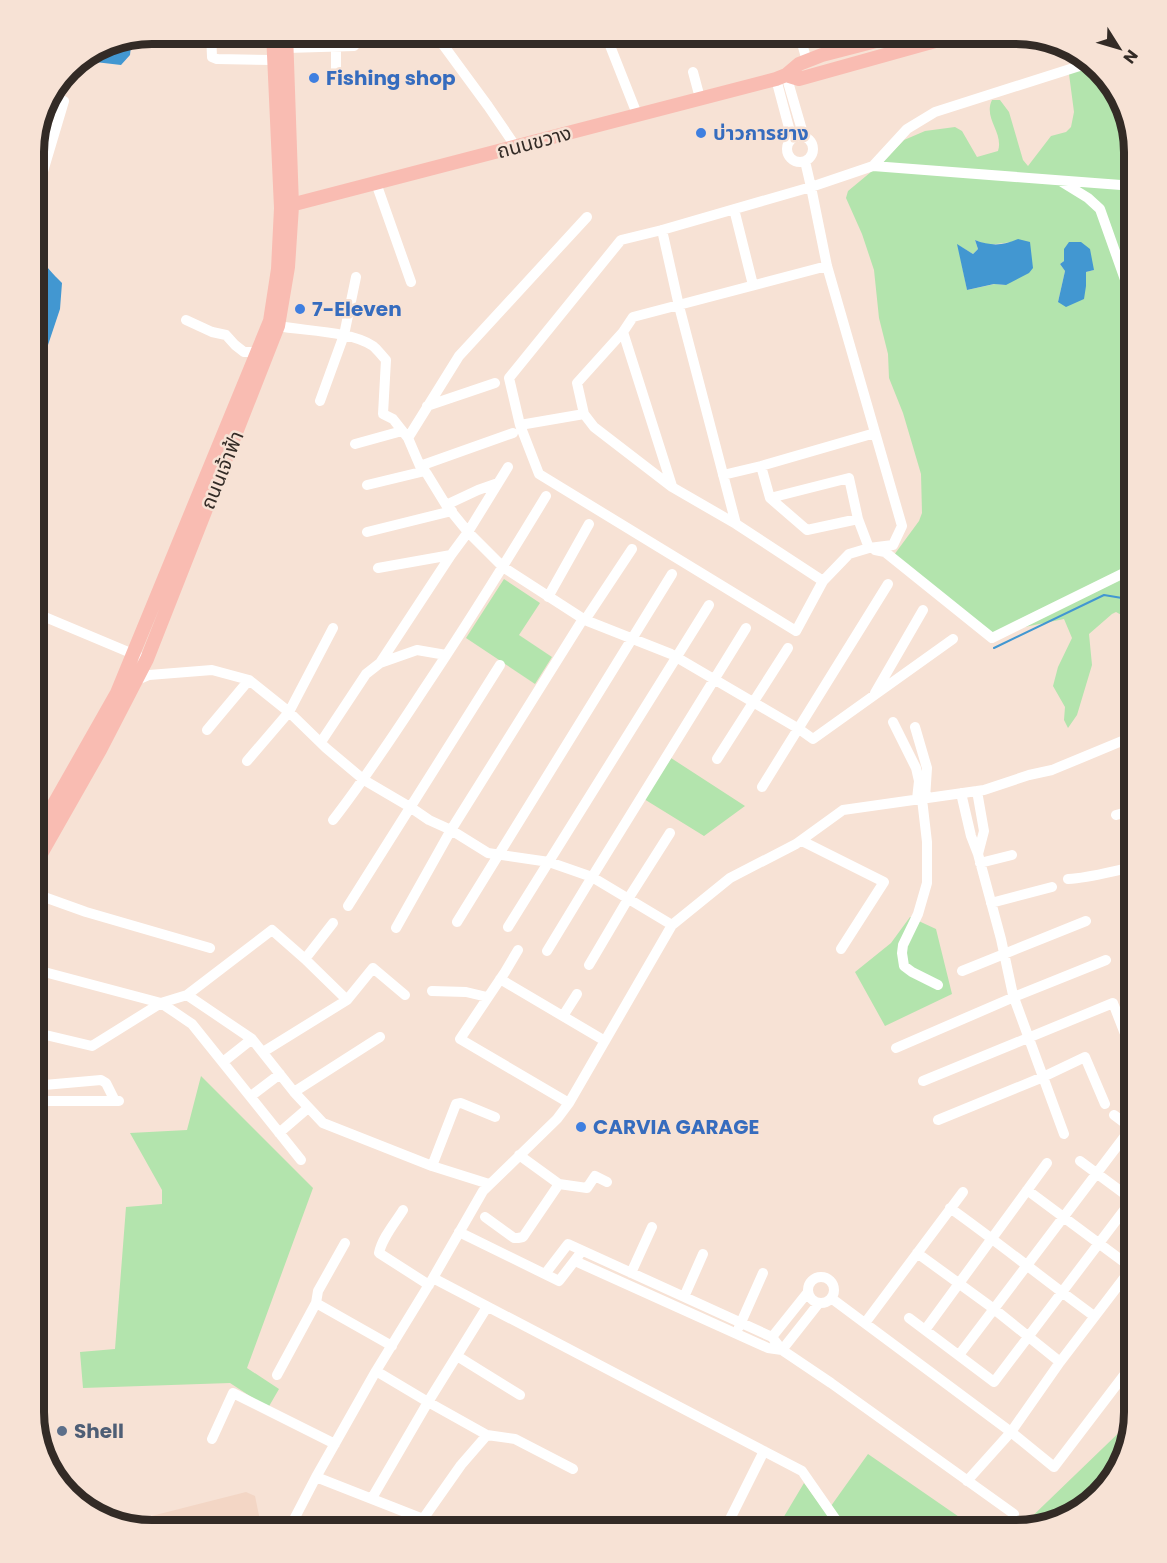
<svg xmlns="http://www.w3.org/2000/svg" width="1167" height="1563" font-family="Poppins,'Noto Sans Thai',sans-serif">
<rect width="100%" height="100%" fill="#f7e2d5"/>
<!-- built -->
<path fill="#f3d6c5" d="M 246,1492 L 255,1496 L 262,1530 L 151,1530 L 124,1523 Z"/>
<!-- green -->
<path fill="#b3e4ad" fill-rule="evenodd" d="M 1086,60 L 1114,86 L 1134,152 L 1134,618 L 1127,618 L 1116,612 L 1112,614 L 1089,634 L 1092,665 L 1077,715 L 1068,728 L 1064,720 L 1065,707 L 1053,686 L 1058,667 L 1072,638 L 1064,619 L 990,634 L 894,555 L 919,521 L 922,513 L 921,474 L 903,413 L 889,378 L 888,354 L 879,318 L 874,270 L 862,234 L 846,198 L 848,191 L 883,162 L 904,140 L 925,131 L 955,127 L 962,131 L 977,157 L 998,151 C 1004,133 983,118 992,100 L 1000,100 L 1009,112 L 1023,160 L 1028,166 L 1051,136 L 1066,132 L 1071,127 L 1074,112 L 1069,74 ZM 975,240 L 988,245 L 1012,242 L 1006,285 L 995,284 L 967,290 L 958,245 L 973,254 L 978,249 ZM 1064,261 L 1094,270 L 1086,272 L 1086,286 L 1058,302 L 1065,271 L 1060,264 Z
M 504,579 L 540,603 L 519,635 L 552,657 L 535,684 L 466,638 Z
M 671,758 L 745,806 L 704,836 L 644,799 Z
M 910,917 L 936,929 L 952,994 L 885,1026 L 855,972 L 891,943 Z
M 201,1076 L 313,1188 L 247,1368 L 279,1389 L 268,1408 L 230,1383 L 83,1388 L 80,1352 L 115,1349 L 126,1207 L 162,1204 L 162,1190 L 130,1133 L 187,1130 Z
M 1132,1420 L 1118,1470 L 1081,1510 L 1019,1529 Z
M 868,1454 L 978,1530 L 776,1530 L 804,1483 L 826,1513 Z"/>
<!-- water -->
<path fill="#4297d1" d="M 132,37 L 130,55 L 121,65 L 78,60 L 106,42 Z
M 1018,239 L 1030,242 L 1033,268 L 1029,273 L 1006,285 L 994,284 L 967,290 L 957,244 L 973,254 L 978,249 L 975,240 C 990,246 1003,246 1018,239 Z
M 1069,242 L 1081,242 L 1090,249 L 1094,270 L 1086,272 L 1086,286 L 1084,299 L 1066,307 L 1058,302 L 1065,271 L 1060,264 L 1064,261 L 1064,249 Z
M 37,251 C 43,264 52,273 62,283 L 60,309 L 43,360 L 36,372 L 33,372 L 33,253 Z"/>
<g fill="none" stroke-linecap="round" stroke-linejoin="round">
<!-- stream -->
<path stroke="#4297d1" stroke-width="2" d="M 994,648 L 1104,595 L 1134,600"/>
<!-- minor -->
<path stroke="#fff" stroke-width="10" d="M 211,33 L 212,57 L 217,59 L 274,60
M 336,33 L 336,77
M 429,33 L 441,42 L 488,106 L 516,147
M 605,33 L 637,114
M 799,33 L 807,61
M 287,48 L 354,46 L 365,33
M 693,72 L 700,98
M 786,75 L 804,137
M 776,79 L 792,139
M787 149a13 13 0 1 1 26 0a13 13 0 1 1-26 0Z
M 805,161 L 811,187 L 827,266 L 902,526 L 893,545 L 869,548 L 849,554 L 823,581 L 796,631 L 539,474 L 520,425 L 509,378 L 621,240 L 662,230 L 811,187 L 873,166 L 1134,186
M 873,166 L 907,129 L 935,112 L 1089,63
M 1062,182 L 1088,198 L 1100,209 L 1134,305
M 376,183 L 411,282
M 33,205 L 64,101
M 734,209 L 753,285
M 662,230 L 679,306 L 736,524
M 186,320 L 212,332 L 226,335 L 235,345 L 244,352 L 257,352
M 278,326 C 304,331 352,331 373,346 C 377,349 382,356 386,360 L 383,414 L 393,419 L 408,438 L 420,466 L 427,474 L 446,505 L 468,532 L 503,567 L 585,620 L 671,654 L 799,729 L 813,739 L 953,639
M 623,332 L 672,486
M 320,401 L 344,335 L 356,277
M 427,406 L 495,383
M 520,425 L 584,414
M 408,438 L 459,356 L 587,217
M 355,444 L 402,431
M 420,466 L 513,433
M 761,466 L 770,498 L 807,530 L 858,519
M 723,475 L 761,466 L 875,433
M 367,485 L 425,471
M 770,498 L 849,478 L 858,519 L 869,548
M 446,505 L 478,490 L 498,483
M 367,532 L 452,511
M 875,550 L 885,552 L 992,638 L 1134,568
M 378,568 L 451,555
M 823,581 L 736,524 L 672,487 L 594,427 L 584,414 L 577,383 L 623,332 L 633,317 L 827,266
M 548,597 L 589,524
M 33,618 L 45,617 L 138,656
M 585,620 L 632,549
M 380,663 L 417,650 L 446,655
M 135,681 L 149,675 L 212,670 L 249,680 L 289,712 L 326,748 L 364,780 L 410,807 L 429,820 L 451,830 L 488,853 L 549,862 L 592,877 L 672,925
M 875,693 L 923,610
M 893,722 L 916,768 L 919,781 L 917,799
M 915,727 L 927,768 L 925,799
M 207,730 L 249,680
M 321,742 L 366,674 L 380,663 L 451,555 L 468,532 L 508,467
M 717,759 L 788,648
M 247,761 L 289,712 L 333,628
M 762,787 L 888,584
M 961,793 L 971,836 L 978,854 L 984,831 L 977,791
M 922,799 L 927,842 L 927,883 L 918,914 L 903,945 L 902,953 L 904,966 L 912,972 L 938,985
M 1116,815 L 1134,810
M 333,820 C 365,779 393,736 422,692 C 465,628 506,562 546,496
M 802,841 L 884,882 L 841,949
M 978,854 L 1001,939 L 1013,995 L 1064,1134
M 980,863 L 1012,855
M 1068,879 C 1091,878 1112,871 1134,867
M 33,893 L 86,912 L 210,948
M 991,903 L 1052,887
M 348,906 L 500,665
M 457,922 L 672,574
M 1126,923 L 1134,921
M 508,927 L 709,605
M 396,928 L 451,830 L 583,619
M 518,950 L 505,972 L 460,1039 L 569,1103
M 547,951 L 592,877 L 746,628
M 305,959 L 333,923
M 589,965 L 628,899 L 670,833
M 33,969 L 161,1003 L 192,1024 L 301,1160
M 962,971 L 1086,921
M 500,979 L 605,1041
M 432,991 L 466,992 L 487,997
M 187,995 L 252,1039 L 294,1092 L 323,1123 L 432,1166 L 489,1184
M 563,1016 L 577,994
M 33,1032 L 92,1046 L 161,1003 L 187,995 L 272,930 L 305,959 L 347,1000
M 896,1048 L 1014,997 L 1106,960
M 263,1052 L 347,1000 L 373,968 L 405,995
M 223,1062 L 252,1039
M 923,1081 L 1113,1003 L 1134,1057
M 33,1086 L 101,1080 L 106,1083 L 115,1101
M 294,1092 L 380,1037
M 251,1096 L 280,1074
M 33,1101 L 119,1101
M 1114,1115 L 1134,1130
M 938,1120 L 1043,1077 L 1085,1057 L 1105,1104
M 279,1133 L 308,1108
M 519,1155 L 559,1184 L 587,1188 L 595,1176 L 607,1182
M 1080,1161 L 1134,1201
M 432,1166 L 456,1104 L 461,1103 L 495,1117
M 1027,1190 L 1132,1268
M 950,1208 C 999,1243 1046,1281 1094,1316
M 403,1210 C 395,1223 382,1238 379,1253 L 429,1285
M 485,1217 L 514,1238 L 518,1238 L 523,1237 L 559,1184
M 459,1232 L 559,1281 L 579,1255
M 917,1253 L 994,1309 L 1060,1362
M 575,1261 L 768,1348 L 782,1350 L 819,1303
M 631,1273 L 652,1227
M 545,1274 L 568,1244 L 772,1337 L 782,1350 L 831,1383 L 1014,1514
M808 1290a13 13 0 1 1 26 0a13 13 0 1 1-26 0Z
M 433,1278 L 802,1471 L 843,1530
M 684,1297 L 703,1254
M 831,1298 L 1011,1432 L 1054,1467 L 1134,1362
M 316,1303 L 392,1346
M 909,1318 L 994,1382 L 1134,1197
M 865,1323 L 963,1192
M 739,1327 L 763,1273
M 925,1330 L 1047,1163
M 772,1337 L 808,1292
M 959,1355 L 1134,1124
M 457,1356 L 520,1395
M 376,1371 L 428,1402 L 487,1435 L 515,1439 L 573,1469
M 277,1375 L 316,1303 L 318,1291 L 345,1243
M 212,1439 L 233,1393 L 335,1444
M 316,1477 L 423,1519 L 445,1530
M 967,1481 L 1011,1432 L 1060,1362 L 1134,1265
M 372,1498 L 428,1402 L 487,1307
M 423,1519 L 461,1465 L 487,1435
M 285,1530 L 290,1527 L 316,1477 L 376,1371 L 433,1278 L 483,1191 L 557,1119 L 569,1103 L 672,925 L 730,878 L 796,844 L 843,810 L 984,790 L 1029,775 L 1052,770 L 1134,736
M 728,1530 L 729,1521 L 764,1451"/>
<!-- major -->
<path stroke="#f9bcb2" stroke-width="14" d="M 786,75 L 799,79 L 964,33
M 283,207 L 776,79 L 786,75 L 799,64 L 822,55 L 907,33
M 33,841 L 117,693 L 270,321 L 278,269 L 281,208 L 273,33
M 33,876 L 42,852 L 100,750 L 147,659 L 278,326 L 288,267 L 292,206 L 286,33"/>
</g>
<!-- markers -->
<g fill="#3f7fe0" stroke="#f7e2d5" stroke-width="2">
<circle cx="314" cy="78" r="6"/>
<circle cx="701" cy="133" r="6"/>
<circle cx="300" cy="309" r="6"/>
<circle cx="581" cy="1127" r="6"/>
</g>
<circle fill="#5c6f8a" stroke="#f7e2d5" stroke-width="2" cx="62" cy="1431" r="6"/>
<g text-anchor="middle" dominant-baseline="central" stroke-width="5" stroke-linejoin="round" paint-order="stroke">
<!-- shop labels -->
<g font-size="20" font-weight="bold" fill="#366cbe" stroke="#f7e2d5" text-anchor="start">
<text x="326" y="78">Fishing shop</text>
<text x="713" y="133">บ่าวการยาง</text>
<text x="312" y="309">7-Eleven</text>
<text x="593" y="1127">CARVIA GARAGE</text>
</g>
<!-- street labels -->
<g font-size="20" fill="#332b26" stroke="#f7e2d5">
<text transform="translate(534 142) rotate(-15)">ถนนขวาง</text>
<text transform="translate(222 470) rotate(-68)">ถนนเจ้าฟ้า</text>
</g>
<!-- service labels -->
<g font-size="20" font-weight="bold" fill="#4e5e75" stroke="#f7e2d5" text-anchor="start">
<text x="74" y="1431">Shell</text>
</g>
</g>
<!-- crop -->
<path d="M0 0H1167V1563H0ZM152 44H1016A108 108 0 0 1 1124 152V1412A108 108 0 0 1 1016 1520H152A108 108 0 0 1 44 1412V152A108 108 0 0 1 152 44Z" fill="#f7e2d5" fill-rule="evenodd"/>
<path fill="none" stroke="#332b26" stroke-width="8" d="M152 44H1016A108 108 0 0 1 1124 152V1412A108 108 0 0 1 1016 1520H152A108 108 0 0 1 44 1412V152A108 108 0 0 1 152 44Z"/>
<!-- north arrow -->
<g transform="translate(1119 48) rotate(127)" stroke="#f7e2d5" stroke-width="4.5" paint-order="stroke">
<path d="M0-4.5L10 22L0 15L-10 22Z" fill="#332b26"/>
<text y="-9" font-size="16" font-weight="bold" text-anchor="middle" fill="#332b26">N</text>
</g>
</svg>
